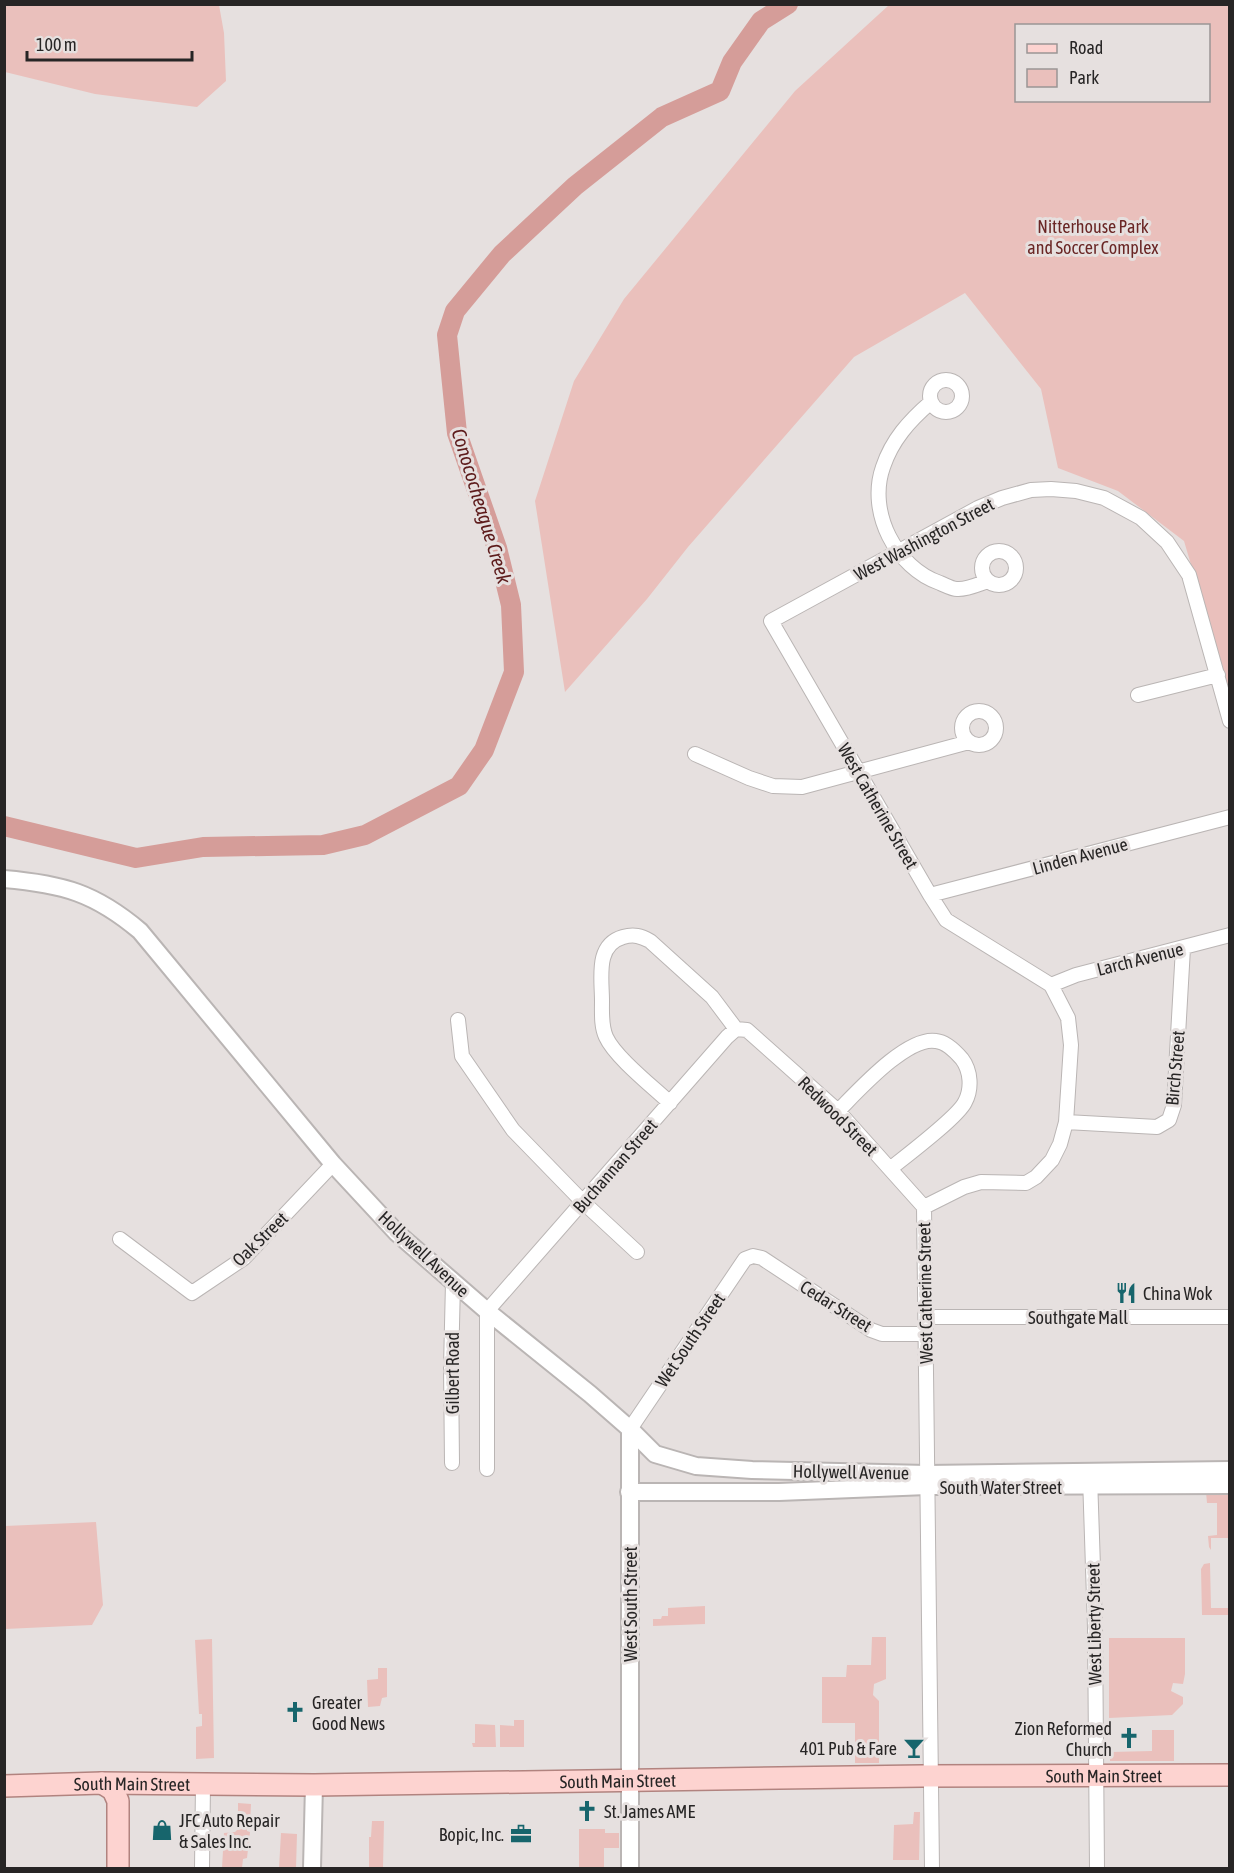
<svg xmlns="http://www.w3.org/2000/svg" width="1234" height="1873" font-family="'Asap Condensed',sans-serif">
<rect width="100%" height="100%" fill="#e6e0df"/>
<!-- green -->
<path fill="#eac0bc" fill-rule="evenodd" d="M 5,4 L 219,5 L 224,33 L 226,81 L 197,107 L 95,94 L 5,72 Z
M 889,5 L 1229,5 L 1229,693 L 1184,541 L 1118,491 L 1058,468 L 1041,389 L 965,293 L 854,357 L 688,547 L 647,599 L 565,692 L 535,501 L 574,381 L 624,299 L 795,91 ZM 1016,26 L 1208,26 L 1208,100 L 1016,100 Z
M 1206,1492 L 1229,1492 L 1229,1538 L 1211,1538 L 1211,1550 L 1209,1547 L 1208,1536 L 1217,1535 L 1217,1503 L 1207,1503 Z
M 96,1522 L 103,1605 L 92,1625 L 5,1629 L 5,1526 Z
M 1210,1563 L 1211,1608 L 1229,1608 L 1229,1615 L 1202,1615 L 1201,1569 L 1204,1564 Z
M 705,1606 L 705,1624 L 653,1626 L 653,1619 L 661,1619 L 662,1616 L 668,1616 L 668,1608 Z
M 872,1637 L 886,1637 L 886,1679 L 874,1684 L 873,1695 L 879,1701 L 879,1763 L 855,1763 L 855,1723 L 822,1723 L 822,1677 L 846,1677 L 847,1665 L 871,1665 Z
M 1109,1638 L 1185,1638 L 1185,1674 L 1183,1684 L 1173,1683 L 1171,1691 L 1183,1697 L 1183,1704 L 1172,1715 L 1109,1718 Z
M 212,1639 L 214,1758 L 196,1759 L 196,1727 L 202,1726 L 202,1714 L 199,1714 L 195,1640 Z
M 378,1668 L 387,1668 L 387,1697 L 382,1698 L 380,1706 L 368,1707 L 367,1680 L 378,1679 Z
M 514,1720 L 524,1720 L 524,1747 L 500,1747 L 500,1725 L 514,1726 Z
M 475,1724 L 495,1725 L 496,1747 L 473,1747 L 472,1743 L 475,1743 Z
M 1152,1730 L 1174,1730 L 1174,1761 L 1110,1761 L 1110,1752 L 1152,1751 Z
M 238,1803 L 251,1804 L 250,1825 L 247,1826 L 247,1831 L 250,1832 L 247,1858 L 243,1859 L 242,1868 L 222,1868 L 224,1833 L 235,1832 L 238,1829 Z
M 914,1812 L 920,1812 L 919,1860 L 893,1860 L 894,1825 L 913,1824 Z
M 372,1821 L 384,1821 L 383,1868 L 369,1868 L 369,1837 L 371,1837 Z
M 579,1829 L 605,1829 L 605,1833 L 619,1833 L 619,1848 L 604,1848 L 604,1868 L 579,1868 Z
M 281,1833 L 297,1834 L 296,1868 L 279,1868 Z"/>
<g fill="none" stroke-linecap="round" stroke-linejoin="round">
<!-- river -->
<path stroke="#d59d99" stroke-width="20" d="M 4,826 L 136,858 L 203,847 L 323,845 L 365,835 L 459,786 L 484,750 L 514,672 L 511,605 L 497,548 L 457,433 L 447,335 L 455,311 L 502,254 L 575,186 L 662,117 L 720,91 L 732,62 L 761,21 L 788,4"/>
<defs>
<path id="minor" d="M930 396a16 16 0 1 1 32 0a16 16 0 1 1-32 0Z
M 931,402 C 909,421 892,440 883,467 C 867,512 896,568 940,583 C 945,585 952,589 957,589 C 966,590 979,584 988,581
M982 568a17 17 0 1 1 34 0a17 17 0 1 1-34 0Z
M 1138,695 L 1218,675
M962 728a17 17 0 1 1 34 0a17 17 0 1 1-34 0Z
M 695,754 L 749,778 L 773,786 L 802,787 L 969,742
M 930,895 L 1230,817
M 1051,985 L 1076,975 L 1230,935
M 458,1020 L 462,1056 L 513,1130 L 583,1202 L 637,1252
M 670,1103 C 653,1087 615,1057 606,1037 C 601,1026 602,1013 602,1001 C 602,978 595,945 623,937 C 634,934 641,936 650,941 L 712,997 L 736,1029
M 838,1111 C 858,1091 907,1036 936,1041 C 946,1042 956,1052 962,1059 C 971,1071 972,1089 965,1102 C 958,1117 906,1156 890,1169
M 1066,1122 L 1157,1127 L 1169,1120 L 1174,1105 L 1183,948
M 924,1207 L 964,1187 L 981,1182 L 1026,1183 L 1036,1177 L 1052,1160 L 1060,1144 L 1066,1122 L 1071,1045 L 1068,1018 L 1051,985 L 946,920 L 930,895 L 771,621 L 978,508 L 1002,498 L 1031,490 L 1051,489 L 1076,491 L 1104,498 L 1141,518 L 1167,542 L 1189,575 L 1230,721
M 924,1207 L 932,1868
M 120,1239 L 192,1293 L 244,1258 L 333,1164
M 926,1317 L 1230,1317
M 630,1429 L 745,1259 L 753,1256 L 762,1258 L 871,1330 L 882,1334 L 926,1334
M 452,1463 L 451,1367 L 453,1283
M 487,1469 L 487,1311 L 727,1037 L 736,1029 L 747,1030 L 838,1111 L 924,1207
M 1090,1477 L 1095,1628 L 1097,1868
M 202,1868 L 203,1784"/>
<path id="tertiary" d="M 4,879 C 63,884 95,893 140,931 L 333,1164 L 397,1233 L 487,1311 L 590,1394 L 630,1429 L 655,1454 L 696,1466 L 752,1470 L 927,1474 L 1230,1470
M 630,1429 L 630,1868
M 629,1492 L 779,1492 L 927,1486 L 1230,1485
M 312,1868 L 314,1785"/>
<g id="primary">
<path d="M 102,1783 L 113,1790 L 118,1801 L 118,1868"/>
<path id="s1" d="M 4,1786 L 102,1783 L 314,1785 L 922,1776 L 1230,1775"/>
</g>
</defs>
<!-- minor casing -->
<use href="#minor" stroke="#bab5b4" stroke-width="16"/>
<!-- tertiary casing -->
<use href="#tertiary" stroke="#bab5b4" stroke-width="20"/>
<!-- primary casing -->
<use href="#primary" stroke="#b1837f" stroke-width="24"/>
<!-- minor -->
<use href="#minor" stroke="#fff" stroke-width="14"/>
<!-- tertiary -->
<use href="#tertiary" stroke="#fff" stroke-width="16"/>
<!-- primary -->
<use href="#primary" stroke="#fdd3d0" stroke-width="21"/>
</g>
<!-- icons -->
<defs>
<symbol id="restaurant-bare" viewBox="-9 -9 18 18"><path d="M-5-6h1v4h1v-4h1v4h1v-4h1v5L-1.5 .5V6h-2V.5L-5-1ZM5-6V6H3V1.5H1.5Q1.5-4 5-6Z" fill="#17656c" stroke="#e6e0df" stroke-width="2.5" paint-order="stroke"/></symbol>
<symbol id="church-bare" viewBox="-9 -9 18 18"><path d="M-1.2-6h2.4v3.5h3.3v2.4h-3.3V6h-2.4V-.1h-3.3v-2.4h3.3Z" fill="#17656c" stroke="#e6e0df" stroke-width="2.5" paint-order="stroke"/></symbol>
<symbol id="bar-bare" viewBox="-9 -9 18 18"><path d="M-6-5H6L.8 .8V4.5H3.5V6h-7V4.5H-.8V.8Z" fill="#17656c" stroke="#e6e0df" stroke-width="2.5" paint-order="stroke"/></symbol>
<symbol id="shop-bare" viewBox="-9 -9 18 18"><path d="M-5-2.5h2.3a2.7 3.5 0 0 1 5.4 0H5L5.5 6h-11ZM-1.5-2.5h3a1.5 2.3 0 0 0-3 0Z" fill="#17656c" stroke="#e6e0df" stroke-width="2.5" paint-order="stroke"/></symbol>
<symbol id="office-bare" viewBox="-9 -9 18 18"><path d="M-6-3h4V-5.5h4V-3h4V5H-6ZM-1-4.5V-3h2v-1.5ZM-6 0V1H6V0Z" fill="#17656c" stroke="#e6e0df" stroke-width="2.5" paint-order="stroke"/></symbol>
</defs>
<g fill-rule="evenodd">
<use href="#restaurant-bare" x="1111" y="1278" width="30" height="30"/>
<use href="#church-bare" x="280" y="1697" width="30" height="30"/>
<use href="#church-bare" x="1114" y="1723" width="30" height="30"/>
<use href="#bar-bare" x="899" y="1733" width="30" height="30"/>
<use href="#church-bare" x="572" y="1796" width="30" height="30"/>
<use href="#shop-bare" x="147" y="1815" width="30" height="30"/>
<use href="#office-bare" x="506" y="1819" width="30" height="30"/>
</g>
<g text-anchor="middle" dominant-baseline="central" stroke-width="6" stroke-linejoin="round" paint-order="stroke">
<!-- park labels -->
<g font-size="18" fill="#6a2625" stroke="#e6e0df">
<text x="1093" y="226">Nitterhouse Park<tspan x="1093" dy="21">and Soccer Complex</tspan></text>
</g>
<!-- street labels -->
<g font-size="18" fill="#272525" stroke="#e6e0df">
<text transform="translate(924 539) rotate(-28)">West Washington Street</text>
<text transform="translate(878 806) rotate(60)">West Catherine Street</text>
<text transform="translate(1080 856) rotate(-15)">Linden Avenue</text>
<text transform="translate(1140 959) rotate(-14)">Larch Avenue</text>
<text transform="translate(1175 1068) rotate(-85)">Birch Street</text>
<text transform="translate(838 1116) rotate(45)">Redwood Street</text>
<text transform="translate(615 1166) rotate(-49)">Buchannan Street</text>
<text transform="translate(260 1239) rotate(-44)">Oak Street</text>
<text transform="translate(424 1254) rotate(43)">Hollywell Avenue</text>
<text transform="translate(925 1293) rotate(-91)">West Catherine Street</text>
<text transform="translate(836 1306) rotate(32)">Cedar Street</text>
<text x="1078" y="1317">Southgate Mall</text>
<text transform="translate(690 1340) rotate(-56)">Wet South Street</text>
<text transform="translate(452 1373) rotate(-90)">Gilbert Road</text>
<text transform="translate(851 1472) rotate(1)">Hollywell Avenue</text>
<text x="1001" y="1487">South Water Street</text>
<text transform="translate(630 1604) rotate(-90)">West South Street</text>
<text transform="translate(1094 1624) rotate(-91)">West Liberty Street</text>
<text stroke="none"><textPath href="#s1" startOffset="1100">South Main Street</textPath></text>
<text stroke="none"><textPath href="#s1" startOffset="614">South Main Street</textPath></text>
<text stroke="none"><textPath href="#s1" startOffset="128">South Main Street</textPath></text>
</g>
<!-- poi labels -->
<g font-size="18" fill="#272525" stroke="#e6e0df" text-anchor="start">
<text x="1143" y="1293">China Wok</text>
<text x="312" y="1702">Greater<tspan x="312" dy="21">Good News</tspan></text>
<text x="1112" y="1728" text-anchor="end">Zion Reformed<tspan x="1112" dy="21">Church</tspan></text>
<text x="897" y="1748" text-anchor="end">401 Pub &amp; Fare</text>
<text x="604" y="1811">St. James AME</text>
<text x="179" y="1820">JFC Auto Repair<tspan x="179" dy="21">&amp; Sales Inc.</tspan></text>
<text x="504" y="1834" text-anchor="end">Bopic, Inc.</text>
</g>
<!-- water labels -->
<g font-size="20" font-style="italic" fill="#5d1b1b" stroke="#e6e0df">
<text transform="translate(482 506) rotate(73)">Conococheague Creek</text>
</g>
</g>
<!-- border -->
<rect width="1234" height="1873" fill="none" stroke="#272525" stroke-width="12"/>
<!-- legend -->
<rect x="1015" y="24" width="195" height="78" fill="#e6e0df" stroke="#9a9595" stroke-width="1.5"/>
<rect x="1027" y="44" width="30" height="9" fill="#fdd3d0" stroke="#9a9595" stroke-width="1.5"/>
<text x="1069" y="54" font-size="18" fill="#272525">Road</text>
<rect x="1027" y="69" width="30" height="18" fill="#eac0bc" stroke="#9a9595" stroke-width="1.5"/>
<text x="1069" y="84" font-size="18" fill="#272525">Park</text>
<!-- scale -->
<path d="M27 51v9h165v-9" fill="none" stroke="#272525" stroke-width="3"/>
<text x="36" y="51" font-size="18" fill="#272525" stroke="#e6e0df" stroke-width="4.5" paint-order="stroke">100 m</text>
</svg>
